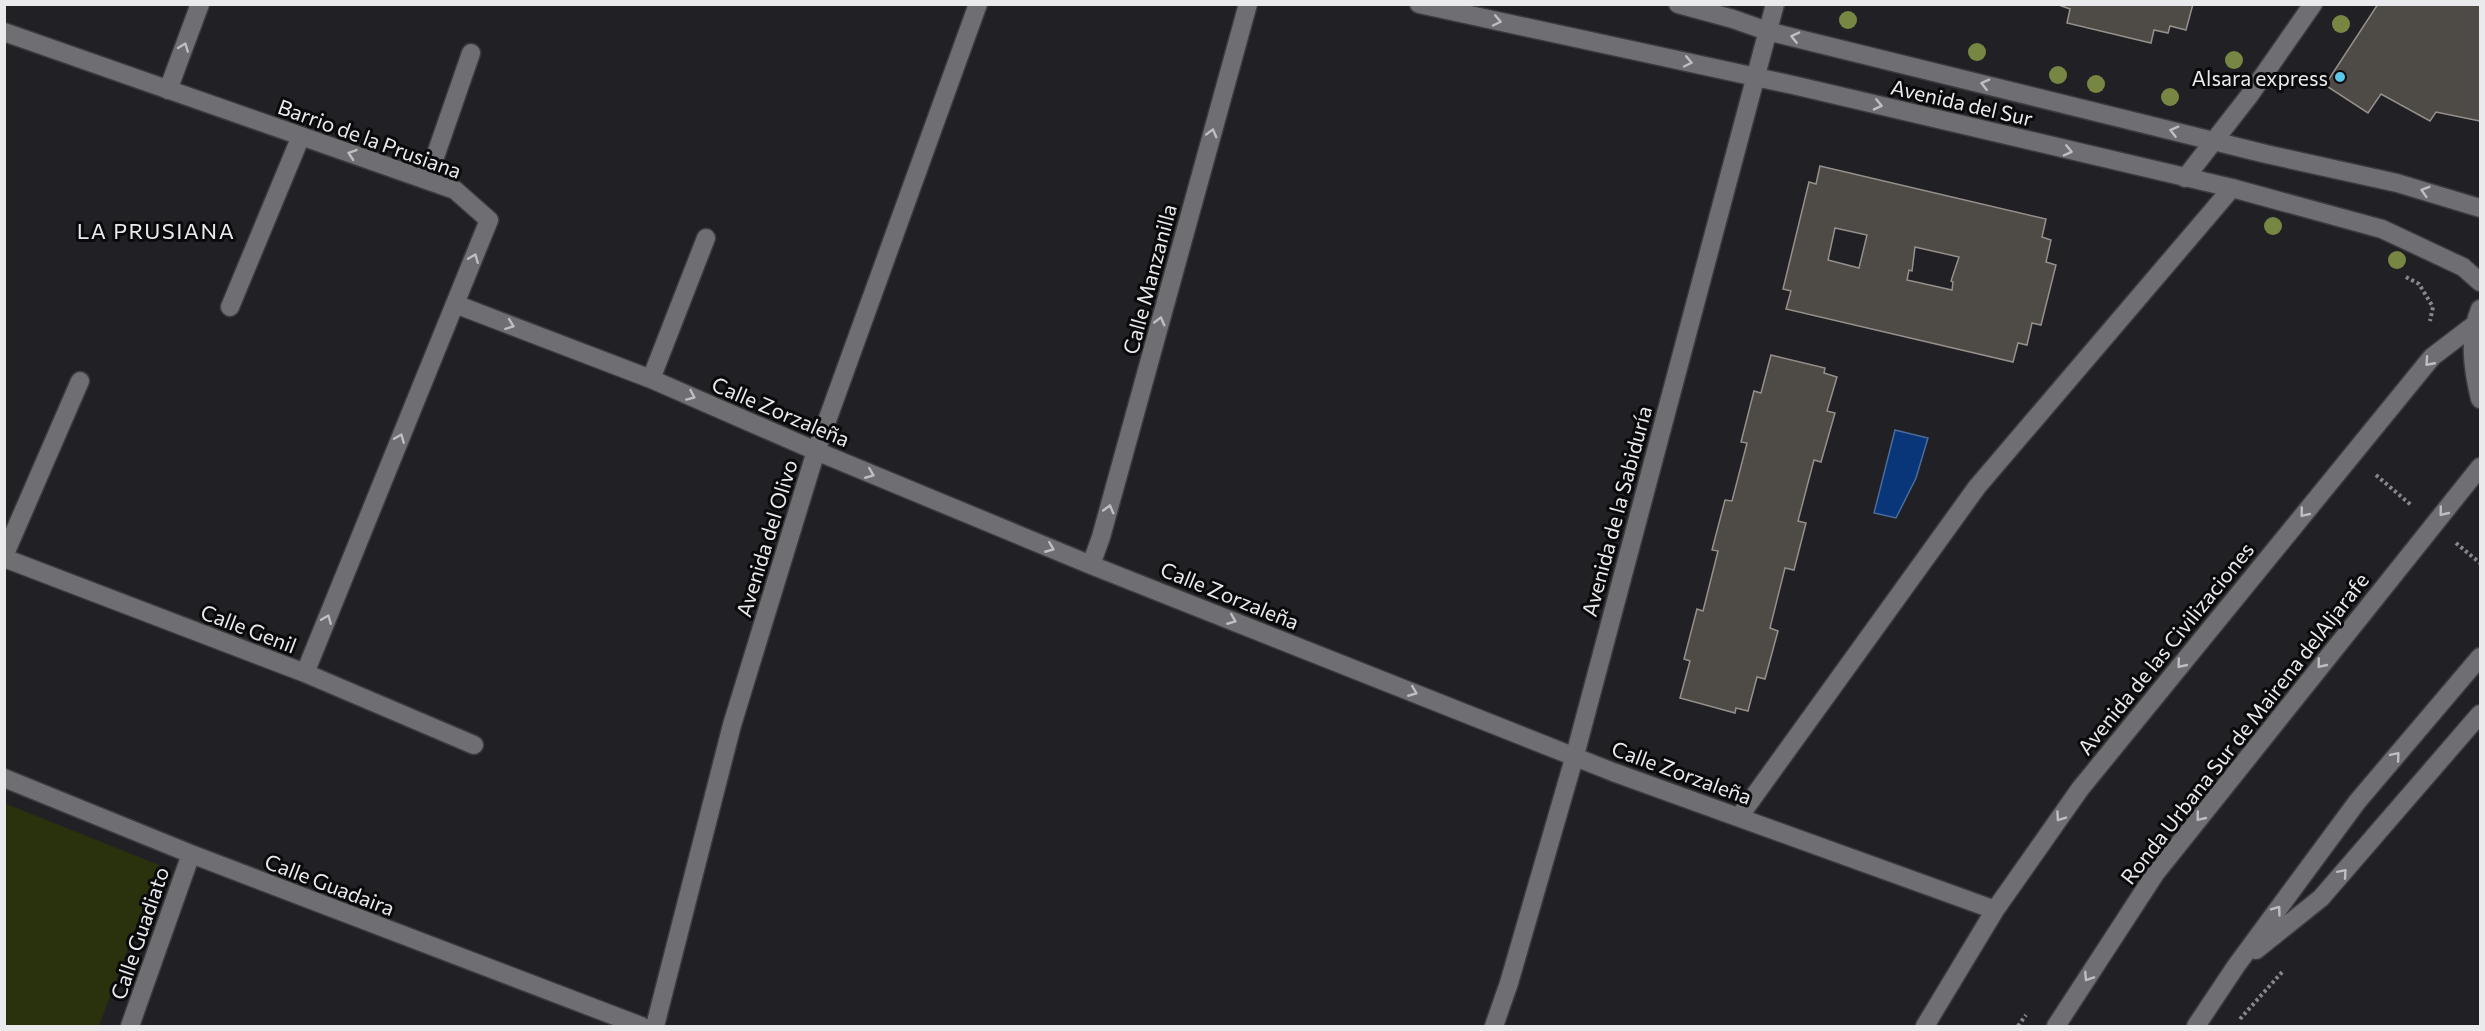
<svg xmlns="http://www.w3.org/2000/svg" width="2485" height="1031" font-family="Commissioner,sans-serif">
<rect width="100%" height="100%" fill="#212024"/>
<!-- green -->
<path fill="#29310d" d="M 4,803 L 159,865 L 99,1026 L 5,1026 Z"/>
<!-- water -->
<path fill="#093679" stroke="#4c6c9c" stroke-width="1.5" d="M 1895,430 L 1928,438 L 1916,478 L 1896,518 L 1874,513 Z"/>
<!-- building -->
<path fill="#4e4a46" stroke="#95908c" stroke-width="1.5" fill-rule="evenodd" d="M 2056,4 L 2193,4 L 2186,30 L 2170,26 L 2168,33 L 2154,30 L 2151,43 L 2067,23 L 2070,9 Z
M 2378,4 L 2480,4 L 2480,121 L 2436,112 L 2430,121 L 2381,94 L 2368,113 L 2325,85 Z
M 1820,166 L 2046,219 L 2042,237 L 2051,240 L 2046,262 L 2056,265 L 2041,325 L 2032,323 L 2027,345 L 2018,343 L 2013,362 L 1786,309 L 1791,291 L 1783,289 L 1809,182 L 1816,184 ZM 1835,228 L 1867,235 L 1859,268 L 1828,260 ZM 1915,247 L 1959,257 L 1951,281 L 1953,282 L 1952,290 L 1907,280 L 1909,270 L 1912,271 Z
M 1771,355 L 1825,368 L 1824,373 L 1837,377 L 1827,411 L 1835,413 L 1821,462 L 1814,460 L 1798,521 L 1806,523 L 1794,570 L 1785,568 L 1770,628 L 1778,631 L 1765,679 L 1757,677 L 1748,711 L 1736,708 L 1735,713 L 1680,698 L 1690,661 L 1684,659 L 1697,609 L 1703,611 L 1718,551 L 1712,550 L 1725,500 L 1732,501 L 1747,443 L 1741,442 L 1754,391 L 1761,393 Z"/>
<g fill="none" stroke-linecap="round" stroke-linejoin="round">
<defs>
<path id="minor" d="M 1419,4 L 1793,85 L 2232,188 L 2382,229 L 2463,267 L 2480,282
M 1678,4 L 1733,19 L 1767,31 L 2266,154 L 2397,183 L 2480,208
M 4,32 L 455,190 L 489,220 L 305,673
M 168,90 L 200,4
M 2185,178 L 2249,96 L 2313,4
M 427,180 L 471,53
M 455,304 L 651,379 L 816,451 L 1091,565 L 1613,772 L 1995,910
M 230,307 L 301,136
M 2480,309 C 2468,338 2473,370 2480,399
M 651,379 L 706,238
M 4,556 L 80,381
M 4,558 L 305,673 L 474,745
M 1091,565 L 1101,537 L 1248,4
M 4,778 L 191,854 L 641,1026
M 1739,817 L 1977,487 L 2232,188
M 2256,950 L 2321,898 L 2480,714
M 130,1026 L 191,854
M 655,1026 L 732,725 L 816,451 L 978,4
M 1494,1026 L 1509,983 L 1575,755 L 1775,4
M 1925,1026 L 1995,910 L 2080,789 L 2432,357 L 2474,325
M 2056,1026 L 2155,874 L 2480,467
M 2196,1026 L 2236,966 L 2357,802 L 2480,657"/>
</defs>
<!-- minor casing -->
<use href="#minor" stroke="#3b3b3e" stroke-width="21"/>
<!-- path -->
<path stroke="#88878b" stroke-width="4" stroke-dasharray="3 3" stroke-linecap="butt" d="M 2406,277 L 2419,284 L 2433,307 L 2430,321
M 2376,475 L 2411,505
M 2456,543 L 2480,563
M 2240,1019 L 2283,971
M 2018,1026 L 2026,1015"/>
<!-- minor -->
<use href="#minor" stroke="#6f6e73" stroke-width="18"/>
</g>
<!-- trees -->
<g fill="#788643">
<circle cx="1848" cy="20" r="9"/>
<circle cx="2341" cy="24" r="9"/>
<circle cx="1977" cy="52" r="9"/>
<circle cx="2234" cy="60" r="9"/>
<circle cx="2058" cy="75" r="9"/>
<circle cx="2096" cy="84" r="9"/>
<circle cx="2170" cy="97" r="9"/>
<circle cx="2273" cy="226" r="9"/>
<circle cx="2397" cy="260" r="9"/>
</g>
<!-- one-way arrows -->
<defs><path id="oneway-chevron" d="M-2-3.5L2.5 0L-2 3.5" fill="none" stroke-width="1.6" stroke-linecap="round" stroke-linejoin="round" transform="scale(1.5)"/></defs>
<g stroke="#bfbfc2">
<use href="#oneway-chevron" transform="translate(1497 21) rotate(12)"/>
<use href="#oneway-chevron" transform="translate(1795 37) rotate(-167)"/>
<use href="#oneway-chevron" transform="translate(184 47) rotate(-69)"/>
<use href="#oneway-chevron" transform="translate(1688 62) rotate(12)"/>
<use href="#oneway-chevron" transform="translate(1985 84) rotate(-166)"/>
<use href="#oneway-chevron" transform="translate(1878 105) rotate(13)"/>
<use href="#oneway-chevron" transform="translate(2174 131) rotate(-166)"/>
<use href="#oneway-chevron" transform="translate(1212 133) rotate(-75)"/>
<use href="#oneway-chevron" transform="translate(2068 151) rotate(13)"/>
<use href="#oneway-chevron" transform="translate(352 154) rotate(-161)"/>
<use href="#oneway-chevron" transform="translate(2425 191) rotate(-163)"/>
<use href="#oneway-chevron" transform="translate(474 258) rotate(-68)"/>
<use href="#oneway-chevron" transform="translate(1160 321) rotate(-75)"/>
<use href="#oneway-chevron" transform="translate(510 325) rotate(21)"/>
<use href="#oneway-chevron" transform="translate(2429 362) rotate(132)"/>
<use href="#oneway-chevron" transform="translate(691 396) rotate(24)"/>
<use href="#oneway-chevron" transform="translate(400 438) rotate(-68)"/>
<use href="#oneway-chevron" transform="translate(870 474) rotate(22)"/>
<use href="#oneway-chevron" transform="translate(1109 509) rotate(-75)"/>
<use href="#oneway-chevron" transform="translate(2443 512) rotate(129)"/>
<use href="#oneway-chevron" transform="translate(2304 513) rotate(129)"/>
<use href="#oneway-chevron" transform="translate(1050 548) rotate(22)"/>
<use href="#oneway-chevron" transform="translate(327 619) rotate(-68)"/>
<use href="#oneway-chevron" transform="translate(1232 620) rotate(22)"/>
<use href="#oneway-chevron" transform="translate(2181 664) rotate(129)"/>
<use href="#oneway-chevron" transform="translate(2321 664) rotate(129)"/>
<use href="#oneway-chevron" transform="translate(1413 692) rotate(22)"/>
<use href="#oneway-chevron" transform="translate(2396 756) rotate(-50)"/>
<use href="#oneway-chevron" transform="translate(2060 817) rotate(125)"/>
<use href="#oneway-chevron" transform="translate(2200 817) rotate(129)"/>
<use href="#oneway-chevron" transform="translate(2343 873) rotate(-49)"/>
<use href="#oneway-chevron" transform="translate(2277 910) rotate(-54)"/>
<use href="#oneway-chevron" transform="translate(2088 977) rotate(123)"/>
</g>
<!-- markers -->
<circle fill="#5cc7e7" stroke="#0a0a0c" stroke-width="2" cx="2340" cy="77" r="6"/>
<g text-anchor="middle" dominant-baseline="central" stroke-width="6" stroke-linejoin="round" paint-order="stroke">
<!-- poi labels -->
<g font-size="21" fill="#eaeaed" stroke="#0a0a0c" text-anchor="end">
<text x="2328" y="77">Alsara express</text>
</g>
<!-- street labels -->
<g font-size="21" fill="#eaeaed" stroke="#0a0a0c">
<text transform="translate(1962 102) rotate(13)">Avenida del Sur</text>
<text transform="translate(370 138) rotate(20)">Barrio de la Prusiana</text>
<text transform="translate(1149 279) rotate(-75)">Calle Manzanilla</text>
<text transform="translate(781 411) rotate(23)">Calle Zorzaleña</text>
<text transform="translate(1616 511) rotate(-75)">Avenida de la Sabiduría</text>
<text transform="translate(766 538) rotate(-73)">Avenida del Olivo</text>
<text transform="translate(1230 595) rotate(22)">Calle Zorzaleña</text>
<text transform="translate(249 628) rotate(21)">Calle Genil</text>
<text transform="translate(2165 648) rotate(-51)">Avenida de las Civilizaciones</text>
<text transform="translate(2244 728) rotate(-52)">Ronda Urbana Sur de Mairena delAljarafe</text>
<text transform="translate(1682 772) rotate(20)">Calle Zorzaleña</text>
<text transform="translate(330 884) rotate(21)">Calle Guadaira</text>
<text transform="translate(139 933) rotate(-71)">Calle Guadiato</text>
</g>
<!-- neighbourhood labels -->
<g font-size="22" letter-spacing="1.5" fill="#eaeaed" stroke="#0a0a0c">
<text x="156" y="230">LA PRUSIANA</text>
</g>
</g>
<!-- border -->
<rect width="2485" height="1031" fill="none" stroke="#eaeaed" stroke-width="12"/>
</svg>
